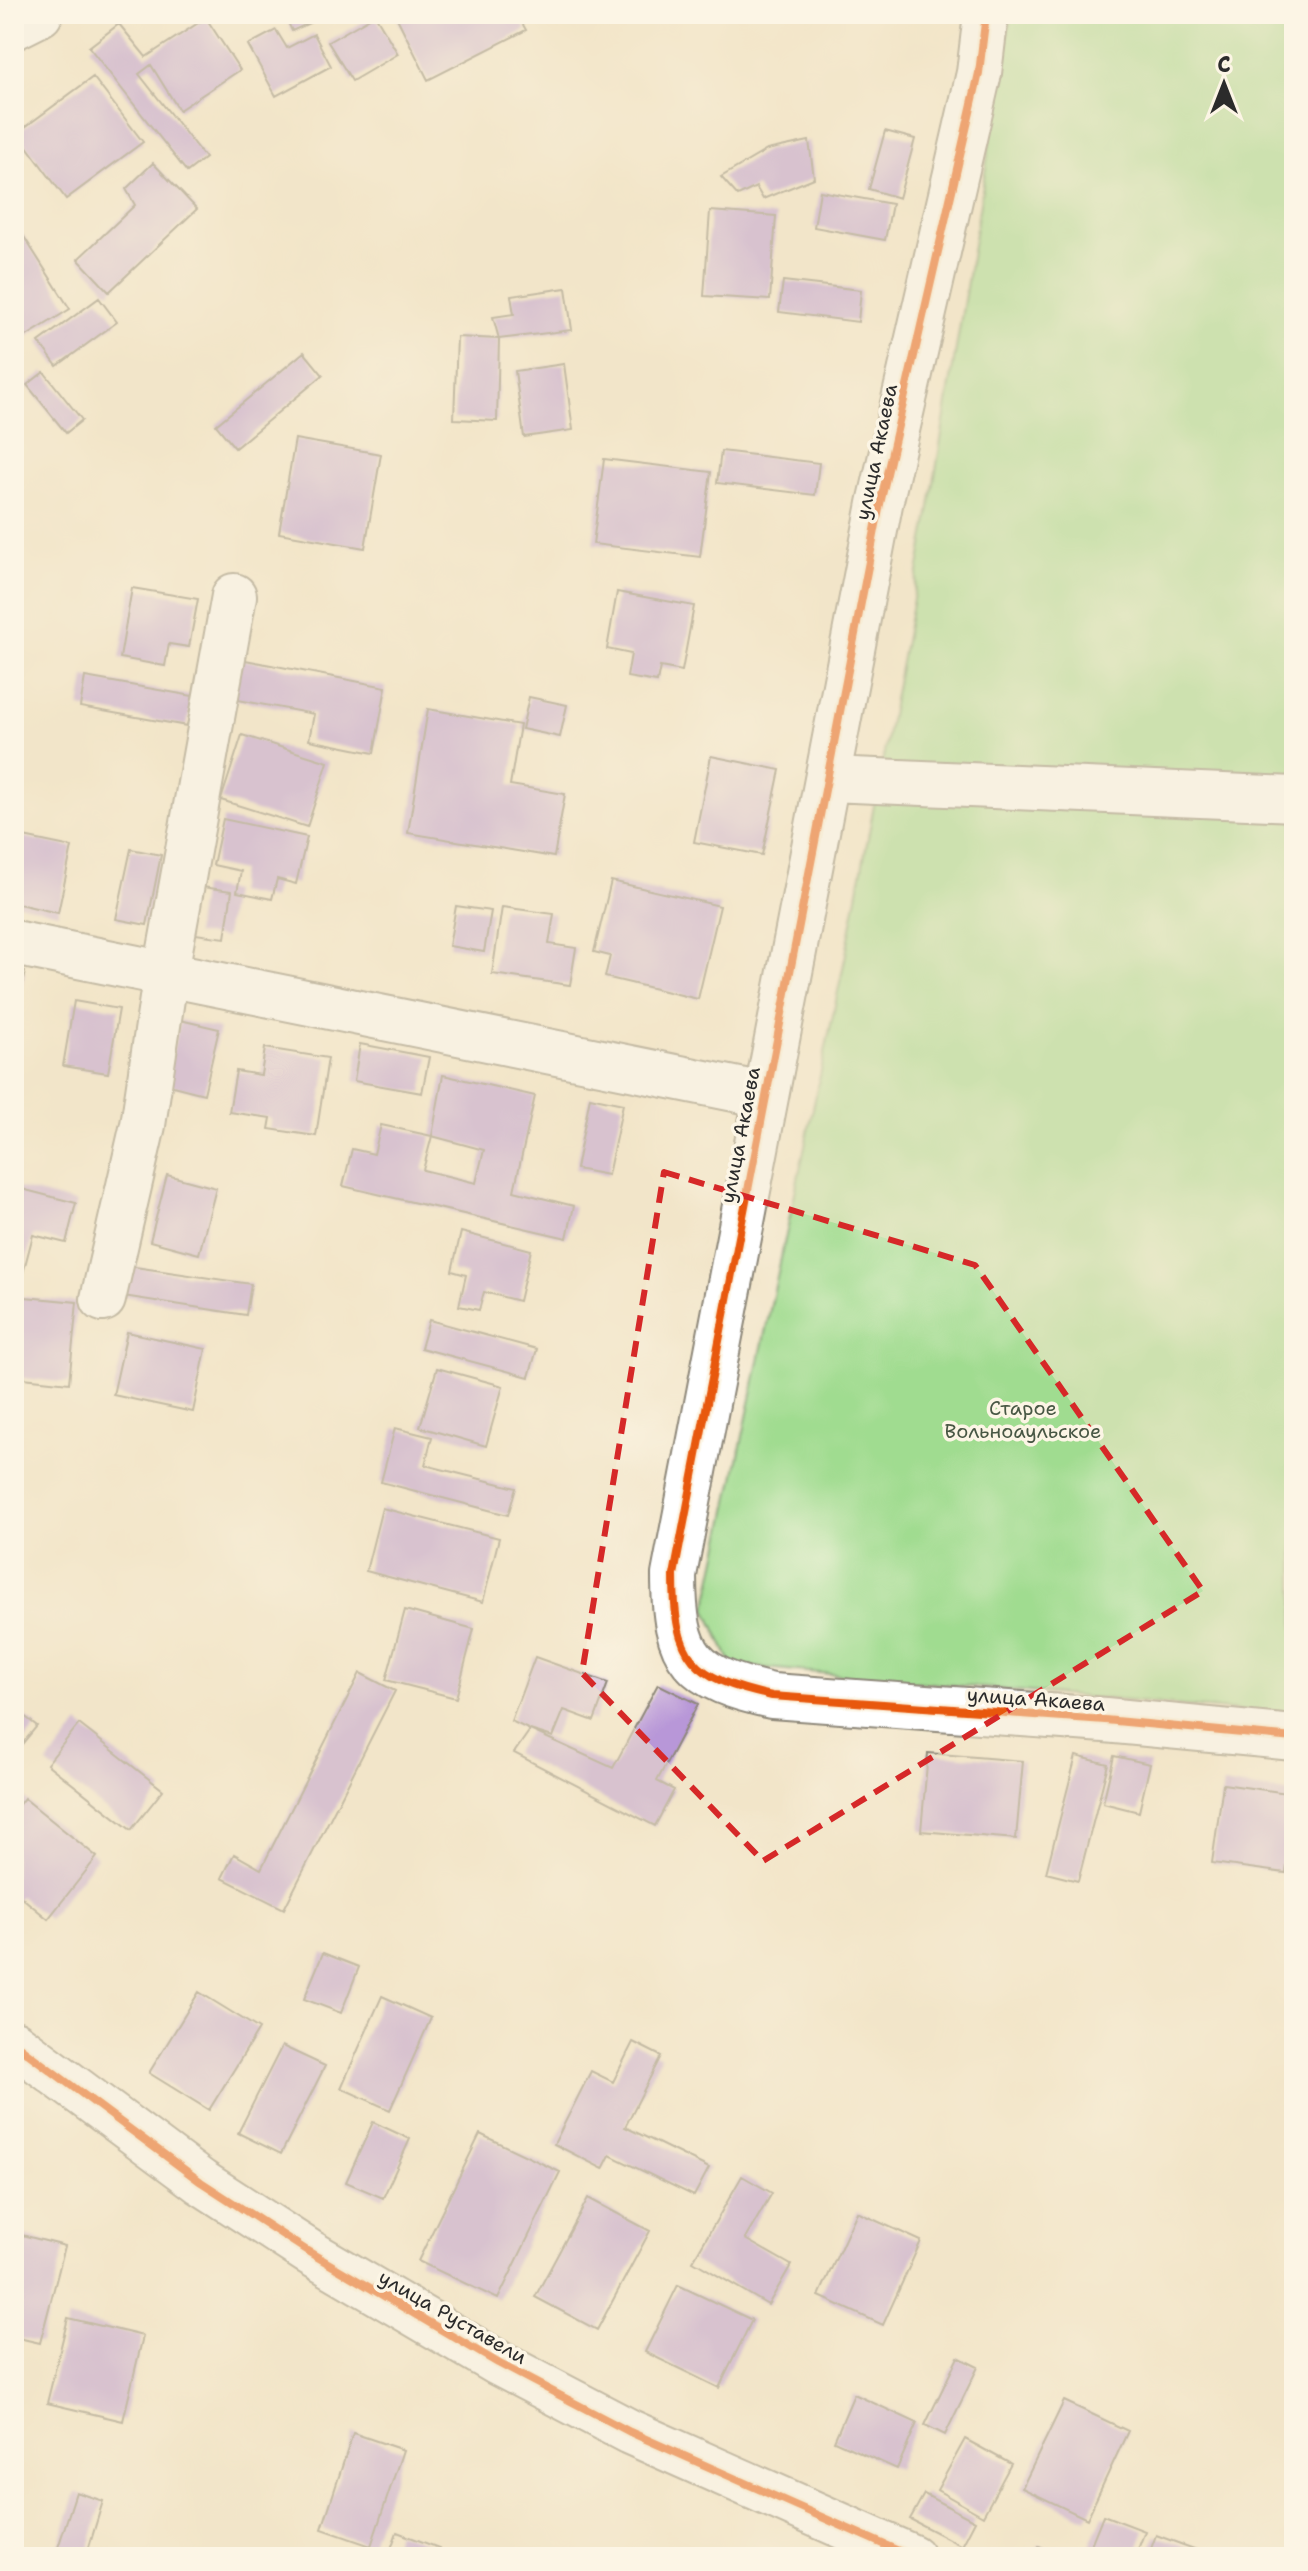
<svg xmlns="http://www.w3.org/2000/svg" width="1308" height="2571" font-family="'Shantell Sans',sans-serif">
<rect width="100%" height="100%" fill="#fcf5e5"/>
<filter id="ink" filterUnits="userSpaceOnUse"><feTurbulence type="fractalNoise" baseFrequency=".0125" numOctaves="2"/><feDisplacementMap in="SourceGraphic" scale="16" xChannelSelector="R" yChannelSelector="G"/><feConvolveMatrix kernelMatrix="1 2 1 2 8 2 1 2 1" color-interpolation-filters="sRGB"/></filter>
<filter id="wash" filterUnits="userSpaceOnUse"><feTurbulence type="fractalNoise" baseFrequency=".006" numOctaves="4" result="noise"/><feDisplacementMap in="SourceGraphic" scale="32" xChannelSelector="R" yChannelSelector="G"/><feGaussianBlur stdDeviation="1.8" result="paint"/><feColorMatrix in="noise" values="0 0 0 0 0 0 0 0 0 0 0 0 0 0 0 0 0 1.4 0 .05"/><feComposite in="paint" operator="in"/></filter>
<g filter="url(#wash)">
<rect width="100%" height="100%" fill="#f2e5c9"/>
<!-- green -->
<path fill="#a0dc90" stroke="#66845e" stroke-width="2" d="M 1011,14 L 1294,14 L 1294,1716 L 732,1665 L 706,1609 L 846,954 L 928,519 Z"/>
<g id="blocks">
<!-- building -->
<path fill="#b897d8" d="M 284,14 L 329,14 L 292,31 Z
M 395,14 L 517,14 L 526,30 L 428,80 Z
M 375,15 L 398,54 L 352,81 L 328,42 Z
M 206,18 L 240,70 L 179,110 L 151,65 L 139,74 L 205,158 L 187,172 L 89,47 L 119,24 L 146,57 Z
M 276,30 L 287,48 L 314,34 L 331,66 L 276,96 L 248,45 Z
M 93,77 L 143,142 L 66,199 L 17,133 Z
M 885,131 L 915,139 L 899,198 L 869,189 Z
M 809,141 L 814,178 L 763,199 L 756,187 L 738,196 L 721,177 L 767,150 Z
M 153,163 L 197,209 L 109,292 L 78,259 L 135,205 L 126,189 Z
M 820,191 L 892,204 L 885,240 L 814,227 Z
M 710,211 L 776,216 L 770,300 L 704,296 Z
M 21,232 L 70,309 L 14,344 L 14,236 Z
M 783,281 L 861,290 L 858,322 L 779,312 Z
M 566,288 L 572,330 L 499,339 L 493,317 L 514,314 L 511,296 Z
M 99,298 L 117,322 L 57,366 L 39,342 Z
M 457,337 L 499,339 L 497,421 L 454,419 Z
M 304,352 L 323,375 L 235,448 L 216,425 Z
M 564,364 L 573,430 L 524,437 L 515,371 Z
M 44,372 L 82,420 L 66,433 L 27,385 Z
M 295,439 L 381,454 L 365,548 L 279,533 Z
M 721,451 L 819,463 L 815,495 L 717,483 Z
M 604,459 L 711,472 L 700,557 L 593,544 Z
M 132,588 L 198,599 L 189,647 L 169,644 L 165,666 L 120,658 Z
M 617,592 L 694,606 L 682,671 L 660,667 L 657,682 L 627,677 L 631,654 L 607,649 Z
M 240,659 L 386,687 L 374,753 L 309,740 L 314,714 L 233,699 Z
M 85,677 L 193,696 L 187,726 L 80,707 Z
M 529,697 L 567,705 L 560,737 L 522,729 Z
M 428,709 L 520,725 L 510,785 L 565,794 L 554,857 L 408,833 Z
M 242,735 L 328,762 L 307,827 L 221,800 Z
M 711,756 L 780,770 L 762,855 L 694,842 Z
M 223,819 L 307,837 L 296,884 L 277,879 L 272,899 L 237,892 L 241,871 L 213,865 Z
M 14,835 L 72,847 L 58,913 L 14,903 Z
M 131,849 L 161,855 L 147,925 L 116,919 Z
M 611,881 L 720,906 L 698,999 L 605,977 L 610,956 L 594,952 Z
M 202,887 L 232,891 L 225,938 L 195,934 Z
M 456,906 L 491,911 L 484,952 L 449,946 Z
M 502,907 L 554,914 L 549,944 L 576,948 L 570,985 L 492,974 Z
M 14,970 L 25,972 L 15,1015 L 14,1015 Z
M 74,1001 L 119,1009 L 108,1073 L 63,1066 Z
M 180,1020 L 219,1029 L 204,1094 L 165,1084 Z
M 360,1044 L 429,1057 L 422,1093 L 354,1081 Z
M 265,1048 L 328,1058 L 316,1136 L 269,1129 L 271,1118 L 229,1112 L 236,1071 L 261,1075 Z
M 443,1075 L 535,1096 L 514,1191 L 574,1206 L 567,1238 L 343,1186 L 352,1149 L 374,1154 L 381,1125 L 432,1136 L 423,1170 L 476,1183 L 484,1150 L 432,1136 Z
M 590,1097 L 623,1104 L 608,1175 L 576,1169 Z
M 167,1175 L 216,1188 L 199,1254 L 150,1241 Z
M 14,1187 L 76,1203 L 66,1243 L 33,1235 L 22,1277 L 14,1275 Z
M 461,1232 L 531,1250 L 519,1301 L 484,1292 L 479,1310 L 459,1306 L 466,1275 L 452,1271 Z
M 128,1266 L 251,1284 L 246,1315 L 123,1296 Z
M 14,1296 L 77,1302 L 69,1383 L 14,1377 Z
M 429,1320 L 537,1349 L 529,1377 L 421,1348 Z
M 127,1332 L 206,1349 L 193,1412 L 113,1395 Z
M 437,1368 L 503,1386 L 486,1446 L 420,1427 Z
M 395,1428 L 432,1437 L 425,1465 L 516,1488 L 508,1515 L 381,1482 Z
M 382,1508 L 499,1538 L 483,1602 L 366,1571 Z
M 405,1610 L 474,1629 L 456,1698 L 386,1680 Z
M 535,1657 L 608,1683 L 594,1721 L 564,1710 L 553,1737 L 530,1730 L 613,1768 L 658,1684 L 698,1704 L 657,1781 L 674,1790 L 655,1826 L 514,1753 L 530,1730 L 511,1721 Z
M 360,1673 L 395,1691 L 284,1909 L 222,1878 L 234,1854 L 261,1869 Z
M 14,1708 L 37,1726 L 14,1754 Z
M 79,1724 L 163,1790 L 131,1830 L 47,1764 Z
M 928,1753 L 1023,1761 L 1016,1839 L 921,1831 Z
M 1076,1756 L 1108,1764 L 1078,1881 L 1046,1873 Z
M 1114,1756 L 1150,1764 L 1139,1812 L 1103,1803 Z
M 1223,1784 L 1294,1794 L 1286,1873 L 1212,1863 Z
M 24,1798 L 97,1857 L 48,1919 L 20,1896 L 14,1903 L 14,1811 Z
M 323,1953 L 359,1967 L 341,2013 L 304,1999 Z
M 199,1992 L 259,2029 L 209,2110 L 149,2073 Z
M 382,1996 L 431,2018 L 390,2110 L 341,2088 Z
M 633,2042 L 661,2056 L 625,2127 L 709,2168 L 694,2196 L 610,2155 L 603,2169 L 554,2144 L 591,2071 L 613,2082 Z
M 282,2046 L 325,2066 L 281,2154 L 238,2133 Z
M 373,2122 L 410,2139 L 383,2198 L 346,2182 Z
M 480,2134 L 560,2172 L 498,2299 L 418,2261 Z
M 742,2176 L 772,2193 L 745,2239 L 791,2265 L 768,2305 L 693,2261 Z
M 588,2198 L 650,2231 L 597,2330 L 535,2297 Z
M 857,2212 L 921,2241 L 883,2325 L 819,2296 Z
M 14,2233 L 65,2246 L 40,2343 L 14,2337 Z
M 678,2285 L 752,2320 L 719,2388 L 645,2352 Z
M 68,2318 L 143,2336 L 123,2421 L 47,2403 Z
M 958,2357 L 978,2367 L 945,2435 L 925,2425 Z
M 854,2394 L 917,2423 L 897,2469 L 834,2441 Z
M 1064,2401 L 1128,2431 L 1087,2519 L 1022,2488 Z
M 353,2433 L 403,2450 L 371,2546 L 322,2529 Z
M 965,2439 L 1011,2464 L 983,2516 L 937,2490 Z
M 76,2492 L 103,2501 L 86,2557 L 55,2557 Z
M 924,2494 L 975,2521 L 962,2546 L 910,2519 Z
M 1103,2515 L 1145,2531 L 1135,2557 L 1086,2557 Z
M 397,2532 L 439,2548 L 436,2557 L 388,2557 Z
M 1156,2535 L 1216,2557 L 1148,2557 Z
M 1039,2546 L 1065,2557 L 1034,2557 Z"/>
</g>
</g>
<g filter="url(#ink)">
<use href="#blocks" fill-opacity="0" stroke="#8e887a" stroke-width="2"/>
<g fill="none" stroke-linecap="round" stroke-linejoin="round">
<defs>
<path id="minor" d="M 986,14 L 979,73 L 880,504 L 674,1575 C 674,1660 692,1678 772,1696 L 1105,1720 L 1294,1738
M 14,27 L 40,14
M 830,779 L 1294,799
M 14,943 L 764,1095
M 103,1299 L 143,1125 L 166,972 L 234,596
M 14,2043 L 201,2182 L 309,2252 L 498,2363 L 630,2432 L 912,2557"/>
</defs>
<!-- minor casing -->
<use href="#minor" stroke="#8e887a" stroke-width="48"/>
<!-- minor -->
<use href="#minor" stroke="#fff" stroke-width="44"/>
<defs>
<path id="cycleway" d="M 986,14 L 979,73 L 880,504 L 674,1575 C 674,1660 692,1678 772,1696 L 1105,1720 L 1294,1738
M 14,2043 L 201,2182 L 309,2252 L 498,2363 L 630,2432 L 912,2557"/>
</defs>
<!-- cycleway casing -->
<use href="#cycleway" stroke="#fcf5e5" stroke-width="13"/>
<!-- cycleway -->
<use href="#cycleway" stroke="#e8590c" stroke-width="8"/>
</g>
</g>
<!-- marked area -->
<path d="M0 0H1308V2571H0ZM 664,1172 L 975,1265 L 1203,1591 L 763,1861 L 582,1673 Z" fill="#f2e5c9" fill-opacity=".55" fill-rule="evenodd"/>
<path fill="none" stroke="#d62828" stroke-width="6" stroke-dasharray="16 10" stroke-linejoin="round" d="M 664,1172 L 975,1265 L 1203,1591 L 763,1861 L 582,1673 Z"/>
<g text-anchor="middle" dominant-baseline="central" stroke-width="7" stroke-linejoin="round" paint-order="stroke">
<!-- street labels -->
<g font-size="20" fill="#2b2b2b" stroke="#fcf5e5">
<text transform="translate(876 452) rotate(-78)">улица Акаева</text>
<text transform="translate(740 1135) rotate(-79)">улица Акаева</text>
<text transform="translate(1036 1699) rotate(4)">улица Акаева</text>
<text transform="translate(453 2317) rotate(30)">улица Руставели</text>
</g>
<!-- park labels -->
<g font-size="20" fill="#485744" stroke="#fcf5e5">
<text x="1023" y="1408">Старое<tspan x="1023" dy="23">Вольноаульское</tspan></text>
</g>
</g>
<!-- margin -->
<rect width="1308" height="2571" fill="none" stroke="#fcf5e5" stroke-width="48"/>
<!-- north arrow -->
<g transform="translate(1224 84)" stroke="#fcf5e5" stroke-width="6" paint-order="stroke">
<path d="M0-6L14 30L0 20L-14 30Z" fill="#2b2b2b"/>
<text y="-12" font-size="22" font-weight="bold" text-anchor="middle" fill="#2b2b2b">С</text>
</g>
</svg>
